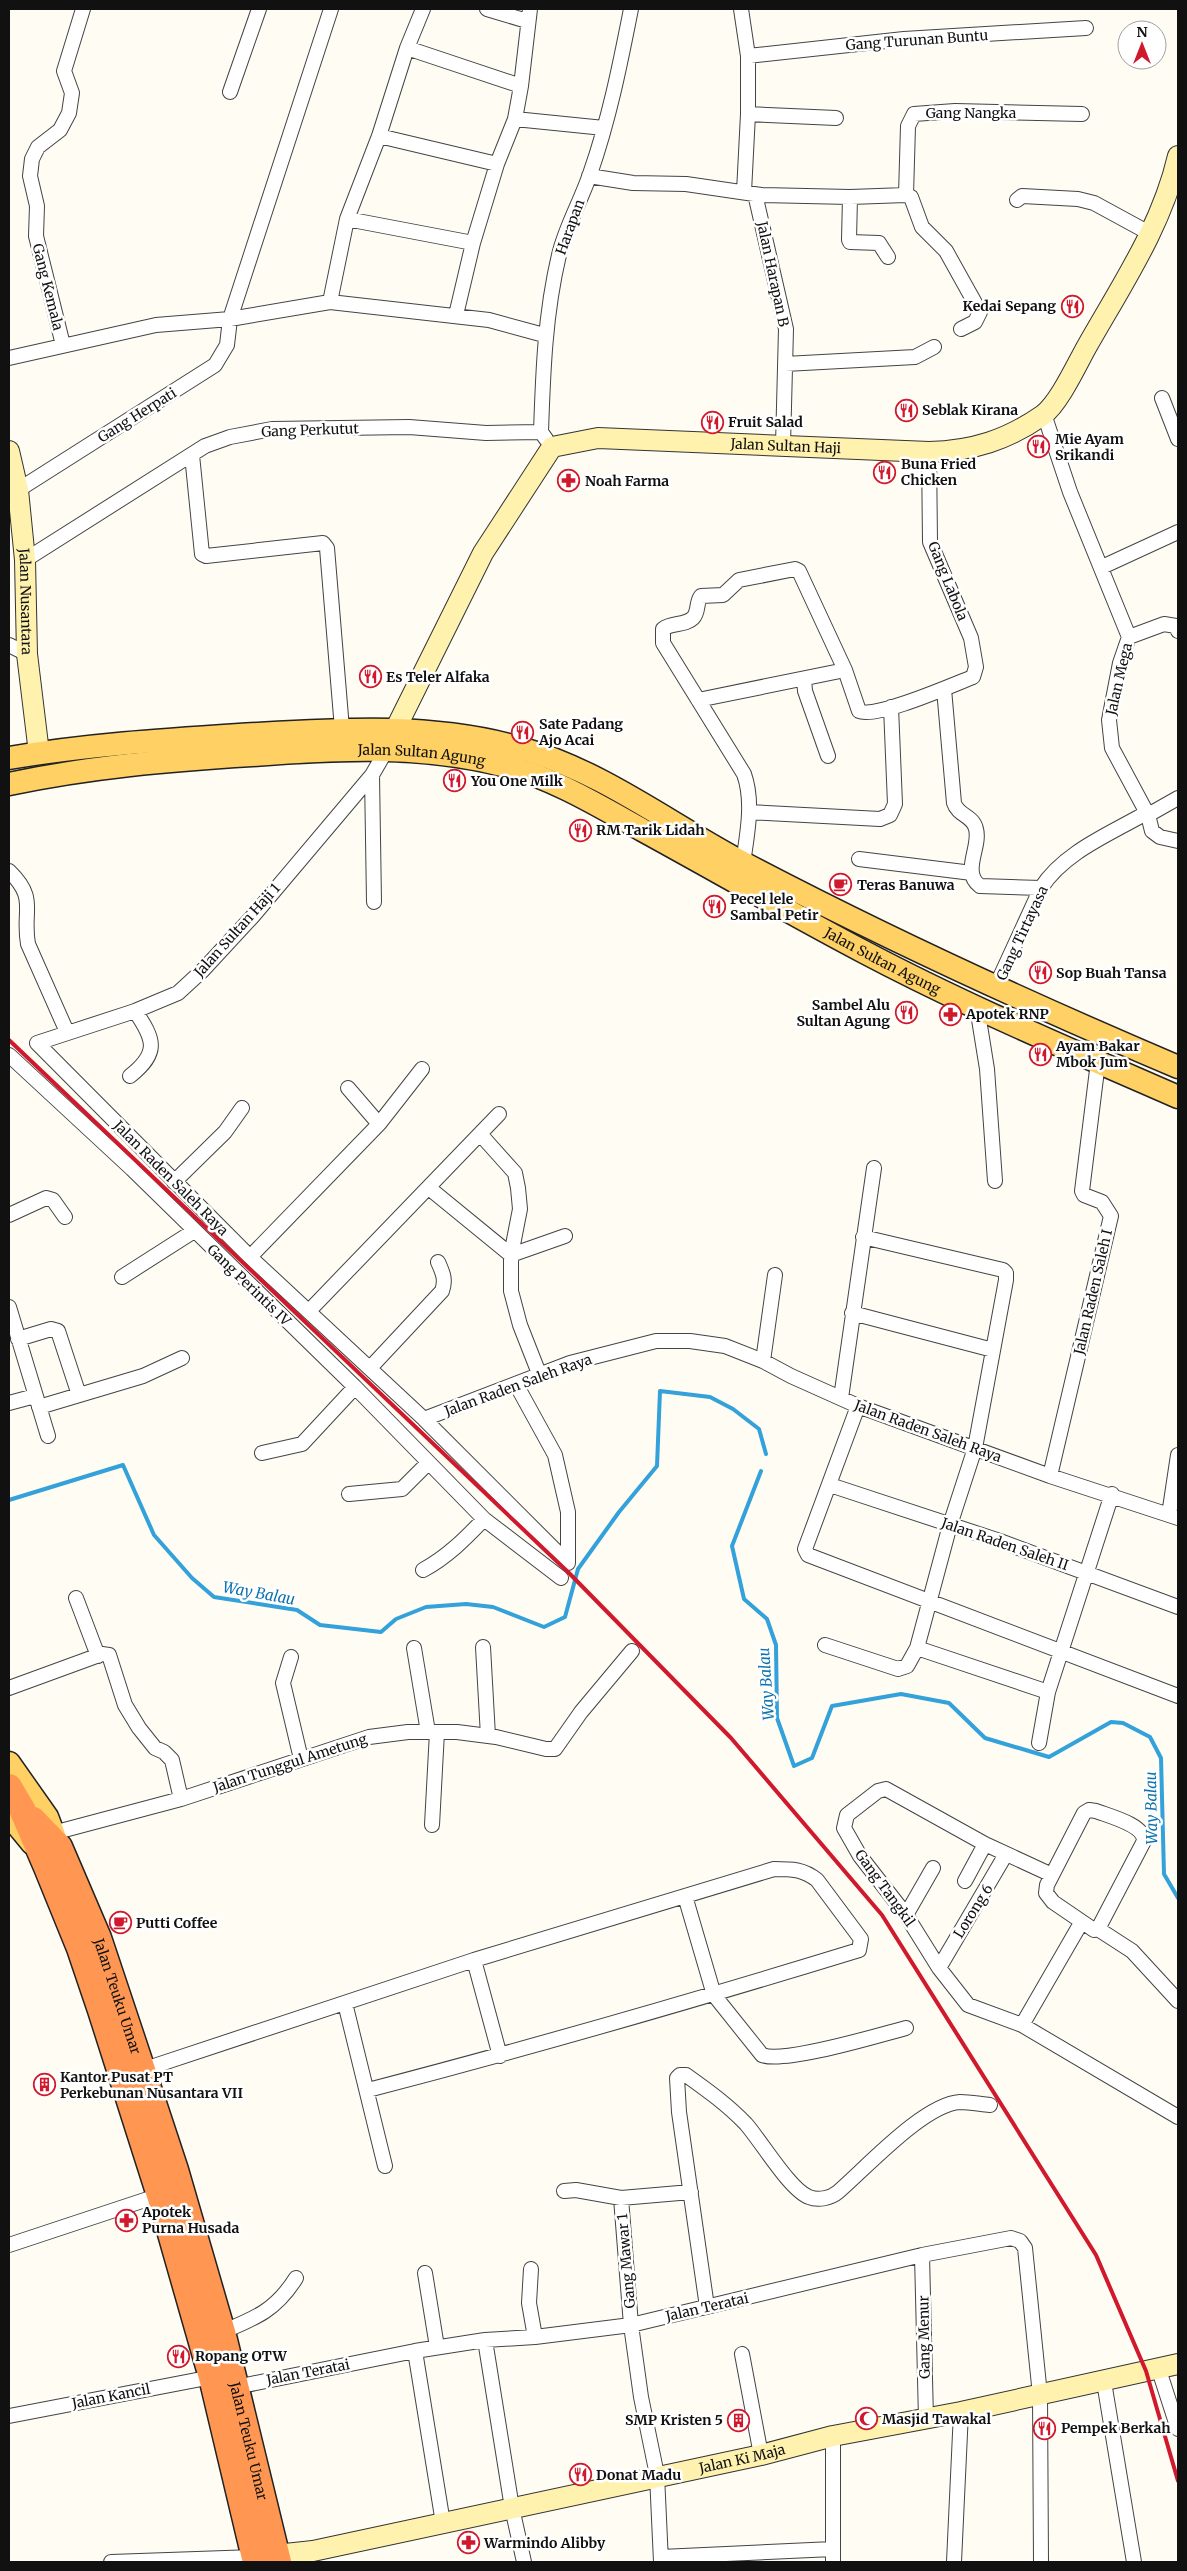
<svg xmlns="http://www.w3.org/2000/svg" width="1187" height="2571" font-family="Merriweather,serif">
<rect width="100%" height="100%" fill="#fffcf4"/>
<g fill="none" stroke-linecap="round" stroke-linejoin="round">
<!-- stream -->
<path stroke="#33a1da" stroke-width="4" d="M 761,1471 L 732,1546 L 744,1599 L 767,1619 L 776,1645 L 777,1718 L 794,1766 L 812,1758 L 832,1706 L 901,1694 L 949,1703 L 985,1738 L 1049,1757 L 1111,1722 L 1123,1723 L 1150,1737 L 1161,1758 L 1164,1874 L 1178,1898
M 9,1500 L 123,1465 L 154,1535 L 192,1578 L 214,1597 L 297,1610 L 320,1625 L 381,1632 L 396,1619 L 426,1607 L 466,1604 L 493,1607 L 544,1627 L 565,1617 L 578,1569 L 619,1512 L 657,1466 L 660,1391 L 710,1397 L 733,1409 L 759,1429 L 766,1454"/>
<defs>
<path id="street" d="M 487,9 L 527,21
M 741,9 L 748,56 L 748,114 L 744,192
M 407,48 L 521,86
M 748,56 L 904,39 L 1086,28
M 230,92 L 259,9
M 748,114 L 836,118
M 515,119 L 604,128
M 379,136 L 497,164
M 589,176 L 633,183 L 686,184 L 761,195 L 850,197 L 906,195 L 911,197 L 922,227 L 946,251 L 980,312 L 975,322 L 961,329
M 755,194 L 786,329 L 783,445
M 906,195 L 908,126 L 914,114 L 955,111 L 1082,114
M 850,197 L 849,240 L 850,242 L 879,243 L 888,257
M 1017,200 L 1022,196 L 1078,199 L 1094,203 L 1151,234
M 347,219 L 473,243
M 330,302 L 347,219 L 379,136 L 407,48 L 423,9
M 456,315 L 473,243 L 497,164 L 515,119 L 521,86 L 530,9
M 63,345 L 36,236 L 37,206 L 30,176 L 32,159 L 38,147 L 60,130 L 69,113 L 72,93 L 64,71 L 83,9
M 9,358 L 156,325 L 230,319 L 330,302 L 489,320 L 544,335
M 785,364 L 915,357 L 934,347
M 1162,398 L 1178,439
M 1044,414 L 1070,492 L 1129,637 L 1120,663 L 1109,720 L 1112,748 L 1148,815 L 1152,831 L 1160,837 L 1178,841
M 546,439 L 541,432 C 543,372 545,314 559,255 C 565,228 581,201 590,174 C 609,120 620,65 631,9
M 192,455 L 202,554 L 206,556 L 323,543 L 327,548 L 342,729
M 18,490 L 215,365 L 227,345 L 230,319 L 331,9
M 25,560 L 205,446 L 230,437 L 272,429 L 409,427 L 486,433 L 541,432
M 1102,567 L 1178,532
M 1129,637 L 1164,624 L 1176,626 L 1178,631
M 9,645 L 27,654
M 804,679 L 805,691 L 828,756
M 944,689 L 954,803 C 958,816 973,815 976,829 C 981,847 961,872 980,886 L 1041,888
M 698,700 L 845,670
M 387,749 L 372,775 L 253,916 L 203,970 L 178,993 L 135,1011 L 37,1043 L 250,1257 L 424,1419 L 568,1563
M 372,775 L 374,902
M 749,812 L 880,819 L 890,815 L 895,804 L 891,707
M 1148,815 L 1178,798
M 859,859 L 972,873
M 743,863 C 747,835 754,802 744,774 L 663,643 L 663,629 C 672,622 685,626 693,618 C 699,612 696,602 701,596 L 723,595 L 739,580 L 795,569 L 799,571 L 845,670 L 859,711 C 876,719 952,685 973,677 L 976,667 L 971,638 L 930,542 L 929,452
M 9,871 C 38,899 22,910 28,944 L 67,1032
M 996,986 L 1041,888 C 1064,852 1110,834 1146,813
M 977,1007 L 987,1069 L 995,1181
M 9,1055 L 132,1169 L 355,1387 L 484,1519 L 561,1578
M 130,1076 C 159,1053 155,1040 135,1011
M 348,1088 L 379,1124
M 481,1135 L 515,1173 L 518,1188 L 520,1209 L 511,1255 L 511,1291 L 520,1325 L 540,1376
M 174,1182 L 225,1132 L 242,1108
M 429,1188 L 511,1255 L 565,1236
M 9,1215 L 46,1198 L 53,1200 L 65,1217
M 250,1257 L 379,1124 L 422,1069
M 122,1277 L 194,1231
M 9,1307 L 48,1436
M 309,1311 L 499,1114
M 852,1313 L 993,1350
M 18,1339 L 51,1329 L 58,1331 L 79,1395
M 763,1361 L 775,1275
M 370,1368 L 442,1291 C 446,1280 443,1273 438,1262
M 517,1386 L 555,1455 L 568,1512 L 568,1563
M 841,1398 L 874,1168
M 9,1403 L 35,1396
M 858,1406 L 805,1549 L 808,1555 L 1178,1696
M 39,1407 L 143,1376 L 182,1358
M 424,1419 L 570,1363 L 656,1341 L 690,1341 L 725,1346 L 763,1361 L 791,1376 L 858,1406 L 1050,1476 L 1178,1518
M 262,1453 L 302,1444 L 355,1387
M 1050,1476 L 1111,1216 L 1102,1202 L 1084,1195 L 1082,1191 L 1098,1062
M 830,1485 L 1000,1541 L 1178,1607
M 349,1494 L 402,1489 L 428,1463
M 1169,1515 L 1178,1455
M 423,1570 C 447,1557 465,1539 484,1519
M 76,1598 L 98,1656
M 825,1645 L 898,1669 L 907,1666 L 917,1648 L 950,1525 L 975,1448 L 1006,1280 L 1006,1273 L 1003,1270 L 863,1237
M 483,1647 L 488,1736
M 414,1648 L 428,1732
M 917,1648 L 1048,1692
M 291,1657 L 283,1683 L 301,1759
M 9,1688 L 102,1654 L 109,1655 L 125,1705 L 139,1728 L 155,1748 L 164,1752 L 172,1760 L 181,1799
M 1039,1743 L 1048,1692 L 1112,1494
M 1089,1810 L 1096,1811 C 1109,1816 1145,1825 1144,1841 L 1098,1929 L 1094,1930 L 1053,1902 L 1046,1893 L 1047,1885 L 1084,1813 Z
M 432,1825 L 437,1732
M 53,1833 L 181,1799 L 369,1737 L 408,1732 L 457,1732 L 496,1737 L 546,1749 L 555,1749 L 581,1712 L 632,1651
M 1052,1875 L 985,1844 L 886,1789 L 878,1791 L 847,1815 L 844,1828 L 860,1856 L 906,1915 L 939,1968 L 968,2005 L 1022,2025 L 1178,2117
M 965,1881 L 985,1844
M 685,1896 L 714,1995 L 762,2055 C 784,2064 879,2035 906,2028
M 906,1915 L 933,1868
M 1098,1929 L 1132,1951 L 1178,2001
M 474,1960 L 500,2056
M 939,1968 L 1006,1854
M 345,2003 L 385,2166
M 1022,2025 L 1081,1923
M 142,2070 L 474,1960 L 774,1869 C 792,1869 803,1869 817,1880 L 861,1939 L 859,1950 C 696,2000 533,2047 368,2090
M 564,2191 L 576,2190 L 621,2198 L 691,2192
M 621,2198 L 631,2325 L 641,2397 L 657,2475 L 661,2562
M 9,2245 L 160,2195
M 922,2255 L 926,2419
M 531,2269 L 529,2303 L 535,2337
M 425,2273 L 437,2347
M 707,2307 L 679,2112 L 677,2078 L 680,2075 L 686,2075 C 707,2090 728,2105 746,2124 C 761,2141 790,2190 809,2197 C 818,2201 831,2198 838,2192 C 866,2168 924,2104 960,2102 C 969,2102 980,2104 990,2105
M 222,2332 C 256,2318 276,2310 296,2278
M 485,2340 L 512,2508 L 524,2562
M 415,2351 L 443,2523
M 742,2354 L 761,2455
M 1158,2367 L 1178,2429
M 1104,2382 L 1134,2562
M 236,2387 L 415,2351 L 485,2340 L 535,2337 L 631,2325 L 922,2255 L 1011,2238 L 1020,2241 L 1025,2248 L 1040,2395 L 1041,2562
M 9,2416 L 212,2377
M 661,2557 L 833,2549
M 111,2562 L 254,2557
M 833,2562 L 833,2436
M 954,2562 L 961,2412"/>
<g id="secondary">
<path id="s1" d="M 9,451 L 18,490 L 25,560 L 27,654 L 39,753"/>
<path id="s2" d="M 395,730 L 483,553 L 552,447 L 598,438 L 929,452 C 973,451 1007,440 1043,415 C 1059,403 1076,366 1086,348 C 1121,286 1162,226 1178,156"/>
<path id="s3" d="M 276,2555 L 313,2551 L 761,2455 L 833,2436 L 961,2412 L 1178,2364"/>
</g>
<g id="primary">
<path d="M 9,758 C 85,745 162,740 239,735 C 333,730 428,722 520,748 C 603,771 672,826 747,865 C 888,939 1032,1005 1178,1067"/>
<path id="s4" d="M 9,784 C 89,767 170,760 252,755 C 336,749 419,744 502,765 C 552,777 599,806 644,831 C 717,871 790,913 864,952 C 966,1006 1073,1051 1178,1097"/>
<path d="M 9,1763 L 47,1817 L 55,1838"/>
<path d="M 9,1815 L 32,1843"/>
</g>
<g id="highway">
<path d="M 9,1787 L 22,1809 L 47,1867 L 80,1948 L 101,2010 L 160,2195 L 212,2377 L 256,2562"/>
<path id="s5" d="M 33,1820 L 59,1847 L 98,1938 L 142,2070 L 175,2170 L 222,2332 L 278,2562"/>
</g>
</defs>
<!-- street casing -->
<use href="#street" stroke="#444" stroke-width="16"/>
<!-- secondary casing -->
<use href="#secondary" stroke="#333" stroke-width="22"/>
<!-- primary casing -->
<use href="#primary" stroke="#222" stroke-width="25"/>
<!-- highway casing -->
<use href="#highway" stroke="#222" stroke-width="29"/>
<!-- street -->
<use href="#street" stroke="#fff" stroke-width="14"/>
<!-- secondary -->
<use href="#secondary" stroke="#fff2af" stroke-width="20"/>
<!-- primary -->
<use href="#primary" stroke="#ffd064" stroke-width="22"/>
<!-- highway -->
<use href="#highway" stroke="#ff9752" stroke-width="26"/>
<!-- rail -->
<path stroke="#d0192d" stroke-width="4" d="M 9,1040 L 568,1572 L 731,1738 L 882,1915 L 1096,2255 L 1146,2371 L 1178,2481"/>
</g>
<!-- icons -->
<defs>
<symbol id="restaurant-ring" viewBox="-11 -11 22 22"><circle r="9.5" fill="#fff" stroke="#d0192d" stroke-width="1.5"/><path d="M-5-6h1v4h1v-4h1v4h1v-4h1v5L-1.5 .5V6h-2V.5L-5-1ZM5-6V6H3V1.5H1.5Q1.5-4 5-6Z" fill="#d0192d"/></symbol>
<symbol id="pharmacy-ring" viewBox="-11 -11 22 22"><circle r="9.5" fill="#fff" stroke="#d0192d" stroke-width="1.5"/><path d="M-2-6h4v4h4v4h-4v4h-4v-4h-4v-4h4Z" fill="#d0192d"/></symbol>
<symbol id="cafe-ring" viewBox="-11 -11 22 22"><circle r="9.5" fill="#fff" stroke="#d0192d" stroke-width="1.5"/><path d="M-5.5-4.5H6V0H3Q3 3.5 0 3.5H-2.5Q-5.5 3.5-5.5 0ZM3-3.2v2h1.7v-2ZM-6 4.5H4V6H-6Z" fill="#d0192d"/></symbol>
<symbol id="building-ring" viewBox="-11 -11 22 22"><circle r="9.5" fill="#fff" stroke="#d0192d" stroke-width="1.5"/><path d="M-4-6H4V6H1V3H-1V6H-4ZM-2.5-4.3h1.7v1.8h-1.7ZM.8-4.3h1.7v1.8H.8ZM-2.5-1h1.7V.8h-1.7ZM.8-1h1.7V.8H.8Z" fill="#d0192d"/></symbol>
<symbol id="mosque-ring" viewBox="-11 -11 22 22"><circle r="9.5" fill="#fff" stroke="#d0192d" stroke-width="1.5"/><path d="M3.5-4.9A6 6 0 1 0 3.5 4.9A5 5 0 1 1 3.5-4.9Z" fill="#d0192d"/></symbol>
</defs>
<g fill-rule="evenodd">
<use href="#restaurant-ring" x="1060" y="294" width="25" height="25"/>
<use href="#restaurant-ring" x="894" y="398" width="25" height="25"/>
<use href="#restaurant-ring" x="700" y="410" width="25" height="25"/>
<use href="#restaurant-ring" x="1026" y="434" width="25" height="25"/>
<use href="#restaurant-ring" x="872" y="460" width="25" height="25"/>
<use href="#pharmacy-ring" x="556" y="468" width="25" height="25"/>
<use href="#restaurant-ring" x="358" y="664" width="25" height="25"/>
<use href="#restaurant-ring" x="510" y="720" width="25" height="25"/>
<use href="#restaurant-ring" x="442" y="768" width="25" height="25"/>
<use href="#restaurant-ring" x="568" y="818" width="25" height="25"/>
<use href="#cafe-ring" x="828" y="872" width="25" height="25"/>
<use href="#restaurant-ring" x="702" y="894" width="25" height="25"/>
<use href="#restaurant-ring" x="1028" y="960" width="25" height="25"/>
<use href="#restaurant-ring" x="894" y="1000" width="25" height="25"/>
<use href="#pharmacy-ring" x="938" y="1002" width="25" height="25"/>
<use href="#restaurant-ring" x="1028" y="1042" width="25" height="25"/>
<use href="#cafe-ring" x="108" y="1910" width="25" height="25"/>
<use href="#building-ring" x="32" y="2072" width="25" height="25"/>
<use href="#pharmacy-ring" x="114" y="2208" width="25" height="25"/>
<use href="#restaurant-ring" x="166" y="2344" width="25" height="25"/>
<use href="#mosque-ring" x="854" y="2406" width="25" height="25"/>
<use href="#building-ring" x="726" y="2408" width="25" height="25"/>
<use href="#restaurant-ring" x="1032" y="2416" width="25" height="25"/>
<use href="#restaurant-ring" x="568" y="2462" width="25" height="25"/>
<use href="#pharmacy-ring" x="456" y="2530" width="25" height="25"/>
</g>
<g text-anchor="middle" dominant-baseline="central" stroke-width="5" stroke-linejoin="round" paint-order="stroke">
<!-- street labels -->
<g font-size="14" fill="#111" stroke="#fff">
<text transform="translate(917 40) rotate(-4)">Gang Turunan Buntu</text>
<text x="971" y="113">Gang Nangka</text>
<text transform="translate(570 227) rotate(-70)">Harapan</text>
<text transform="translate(773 274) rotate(78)">Jalan Harapan B</text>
<text transform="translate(48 287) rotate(76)">Gang Kemala</text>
<text transform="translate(137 415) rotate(-32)">Gang Herpati</text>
<text transform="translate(310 430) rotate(-2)">Gang Perkutut</text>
<text stroke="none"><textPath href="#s2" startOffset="559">Jalan Sultan Haji</textPath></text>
<text transform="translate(948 581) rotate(68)">Gang Labola</text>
<text stroke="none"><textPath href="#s1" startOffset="152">Jalan Nusantara</textPath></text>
<text transform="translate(1119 679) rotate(-77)">Jalan Mega</text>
<text stroke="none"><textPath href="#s4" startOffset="415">Jalan Sultan Agung</textPath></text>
<text transform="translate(237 930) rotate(-48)">Jalan Sultan Haji 1</text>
<text transform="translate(1022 933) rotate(-65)">Gang Tirtayasa</text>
<text stroke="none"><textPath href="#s4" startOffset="925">Jalan Sultan Agung</textPath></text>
<text transform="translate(171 1178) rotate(45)">Jalan Raden Saleh Raya</text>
<text transform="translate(249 1285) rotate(44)">Gang Perintis IV</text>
<text transform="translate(1093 1292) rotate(-77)">Jalan Raden Saleh I</text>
<text transform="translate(518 1385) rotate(-20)">Jalan Raden Saleh Raya</text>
<text transform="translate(928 1431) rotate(20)">Jalan Raden Saleh Raya</text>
<text transform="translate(1005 1544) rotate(19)">Jalan Raden Saleh II</text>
<text transform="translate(290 1763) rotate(-18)">Jalan Tunggul Ametung</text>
<text transform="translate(885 1888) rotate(54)">Gang Tangkil</text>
<text transform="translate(973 1911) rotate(-58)">Lorong 6</text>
<text stroke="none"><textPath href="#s5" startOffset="198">Jalan Teuku Umar</textPath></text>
<text transform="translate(626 2261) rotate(-95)">Gang Mawar 1</text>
<text transform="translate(707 2307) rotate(-13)">Jalan Teratai</text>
<text transform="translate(924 2337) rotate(-91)">Gang Menur</text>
<text transform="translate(308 2372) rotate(-11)">Jalan Teratai</text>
<text transform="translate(111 2396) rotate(-11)">Jalan Kancil</text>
<text stroke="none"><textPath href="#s5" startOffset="662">Jalan Teuku Umar</textPath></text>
<text stroke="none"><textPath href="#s3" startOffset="476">Jalan Ki Maja</textPath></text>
</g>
<!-- poi labels -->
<g font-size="14" font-weight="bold" fill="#111" stroke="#fff" text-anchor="start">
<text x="1056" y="306" text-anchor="end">Kedai Sepang</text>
<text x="922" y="410">Seblak Kirana</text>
<text x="728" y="422">Fruit Salad</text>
<text x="1055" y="439">Mie Ayam<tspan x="1055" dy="16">Srikandi</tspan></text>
<text x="901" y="464">Buna Fried<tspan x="901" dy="16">Chicken</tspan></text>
<text x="585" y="481">Noah Farma</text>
<text x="386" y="677">Es Teler Alfaka</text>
<text x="539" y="724">Sate Padang<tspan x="539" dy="16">Ajo Acai</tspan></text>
<text x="471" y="781">You One Milk</text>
<text x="596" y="830">RM Tarik Lidah</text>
<text x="857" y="885">Teras Banuwa</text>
<text x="730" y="899">Pecel lele<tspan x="730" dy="16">Sambal Petir</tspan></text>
<text x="1056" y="973">Sop Buah Tansa</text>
<text x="890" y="1005" text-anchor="end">Sambel Alu<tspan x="890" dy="16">Sultan Agung</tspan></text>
<text x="966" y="1014">Apotek RNP</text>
<text x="1056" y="1046">Ayam Bakar<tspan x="1056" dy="16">Mbok Jum</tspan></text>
<text x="136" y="1923">Putti Coffee</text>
<text x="60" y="2077">Kantor Pusat PT<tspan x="60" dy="16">Perkebunan Nusantara VII</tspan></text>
<text x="142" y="2212">Apotek<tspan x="142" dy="16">Purna Husada</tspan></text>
<text x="195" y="2356">Ropang OTW</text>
<text x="882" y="2419">Masjid Tawakal</text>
<text x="723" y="2420" text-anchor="end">SMP Kristen 5</text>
<text x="1061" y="2428">Pempek Berkah</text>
<text x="596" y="2475">Donat Madu</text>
<text x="484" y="2543">Warmindo Alibby</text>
</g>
<!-- water labels -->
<g font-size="15" font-style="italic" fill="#0c72b0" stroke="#fff">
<text transform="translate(259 1593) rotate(10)">Way Balau</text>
<text transform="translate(766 1684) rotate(-94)">Way Balau</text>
<text transform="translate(1151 1808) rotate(-91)">Way Balau</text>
</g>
</g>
<!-- border -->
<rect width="1187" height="2571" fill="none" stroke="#111111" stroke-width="20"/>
<!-- north arrow -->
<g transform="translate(1142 45)"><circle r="24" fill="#ffffff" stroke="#a0a0a0"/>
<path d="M0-4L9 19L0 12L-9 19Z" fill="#d0192d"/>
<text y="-8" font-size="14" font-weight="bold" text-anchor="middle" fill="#111111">N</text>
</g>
</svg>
